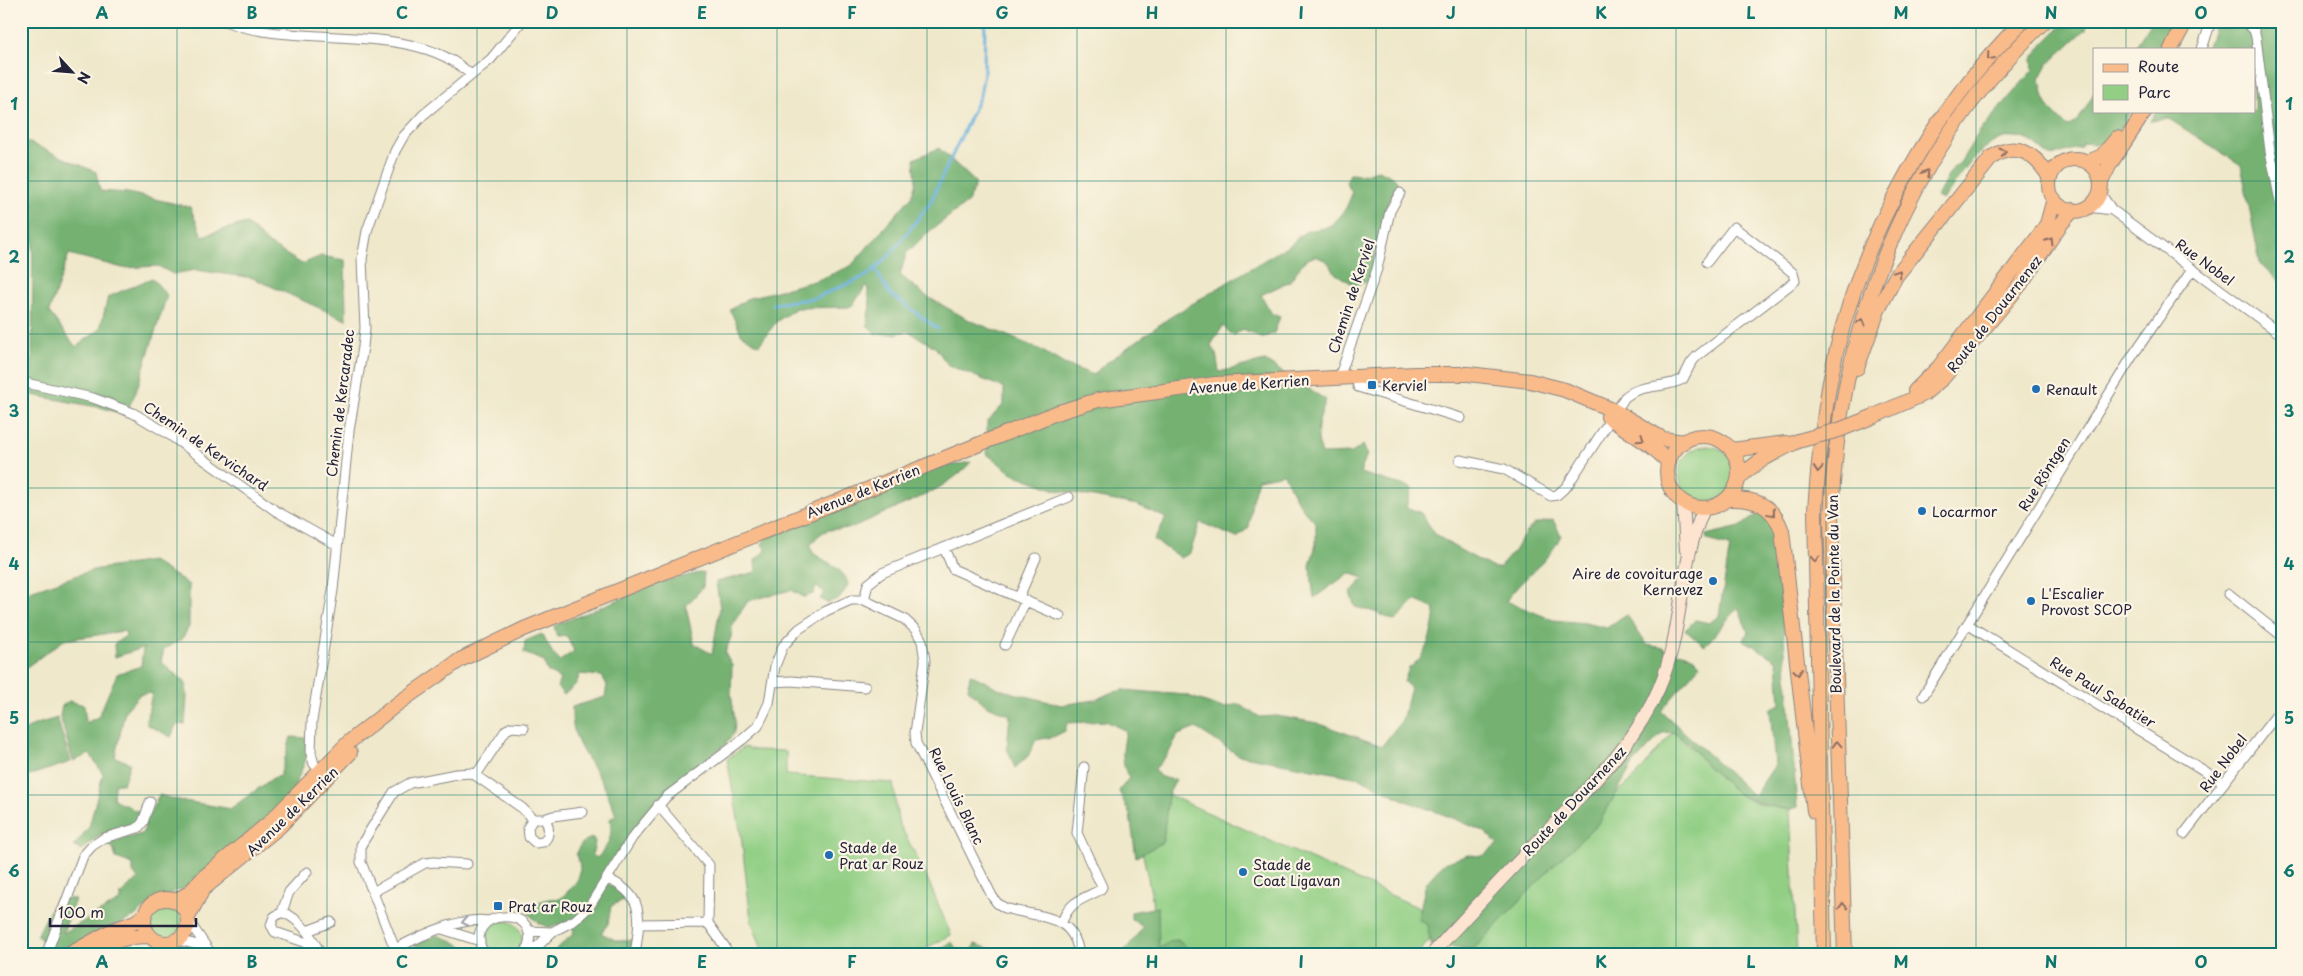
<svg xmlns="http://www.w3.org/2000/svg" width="2303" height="976" font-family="'Playpen Sans',sans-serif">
<rect width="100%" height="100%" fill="#fcf5e5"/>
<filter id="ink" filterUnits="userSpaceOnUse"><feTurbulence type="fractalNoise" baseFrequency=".02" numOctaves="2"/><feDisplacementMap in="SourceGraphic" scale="10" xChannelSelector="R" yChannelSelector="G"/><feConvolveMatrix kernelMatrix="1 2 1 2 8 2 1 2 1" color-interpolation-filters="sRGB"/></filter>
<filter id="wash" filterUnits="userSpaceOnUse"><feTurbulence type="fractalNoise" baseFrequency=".0096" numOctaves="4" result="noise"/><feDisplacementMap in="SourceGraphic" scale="20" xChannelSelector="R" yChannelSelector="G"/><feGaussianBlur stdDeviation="1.12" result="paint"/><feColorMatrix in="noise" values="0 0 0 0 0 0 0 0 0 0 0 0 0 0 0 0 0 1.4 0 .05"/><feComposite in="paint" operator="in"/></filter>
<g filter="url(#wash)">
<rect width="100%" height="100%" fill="#efe8cb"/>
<!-- green -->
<path fill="#92cf85" stroke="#5a7860" d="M1679 474a28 28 0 1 1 56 0a28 28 0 1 1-56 0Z
M 1673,732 C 1697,749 1714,775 1738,793 C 1751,804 1773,807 1790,810 L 1797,955 L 1468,955 L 1453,943 L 1637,775 Z
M 744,747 L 755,750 L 786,751 L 786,775 L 893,783 L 898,821 L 925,873 L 951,935 L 913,955 L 764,955 L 751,920 L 741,835 L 727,759 Z
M 1140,782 L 1446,920 L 1417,955 L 1154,955 L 1155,939 L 1152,898 L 1141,845 Z
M150 922a16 16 0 1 1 32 0a16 16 0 1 1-32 0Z
M486 939a18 18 0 1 1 36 0a18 18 0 1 1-36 0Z"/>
<!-- forest -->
<path fill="#75b272" stroke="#4c6a56" d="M 2066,21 L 2087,21 L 2086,29 L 2048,64 L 2040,79 L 2044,98 L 2049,108 L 2068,127 L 2079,119 L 2094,93 L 2094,111 L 2130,111 C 2123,124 2117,137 2104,145 L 2082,143 L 2081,147 L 2051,156 C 2041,151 2036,142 2025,139 C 1988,126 1961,176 1943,200 L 1937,197 L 1948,176 L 1954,167 L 1960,163 L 1979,132 L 2033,70 L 2032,59 L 2044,43 Z
M 2152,21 L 2170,21 L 2159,49 L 2134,49 Z
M 2217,21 L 2282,21 L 2282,284 L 2260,263 L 2241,165 L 2169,119 L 2150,121 L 2156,111 L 2254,111 L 2254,49 L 2207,49 Z
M 21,139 L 96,172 L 100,191 L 128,193 L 190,207 L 202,236 L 246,223 L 269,244 L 302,264 L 321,256 L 345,260 L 346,320 L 253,278 L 195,270 L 173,274 L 158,266 L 123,268 L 69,254 L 49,312 L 76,347 L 100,329 L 108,297 L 152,278 L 167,295 L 136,392 L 125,415 L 103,408 L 32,395 L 33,198 L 21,187 Z
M 939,148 L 976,183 L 968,202 L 926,234 L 906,254 L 900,275 L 926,296 L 967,319 L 1039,349 L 1064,364 L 1094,375 L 1102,366 L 1169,318 L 1281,250 C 1294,245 1295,238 1305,232 C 1310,229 1318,230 1324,228 C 1339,223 1348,207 1352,193 L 1346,182 L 1350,174 L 1361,175 L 1378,170 L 1395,178 L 1399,187 L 1388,202 L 1368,281 L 1356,286 L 1336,274 L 1327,261 L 1315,256 L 1304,261 L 1290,281 L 1261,295 L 1272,314 L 1280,317 L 1274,333 L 1262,338 L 1243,329 L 1233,336 L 1223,326 L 1211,345 L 1216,353 L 1219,372 L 1265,361 L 1326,400 C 1318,421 1314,432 1322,454 L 1352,453 L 1363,445 L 1367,454 L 1360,473 L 1412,488 L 1406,507 L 1421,513 L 1435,534 L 1453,546 L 1493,568 L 1499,568 L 1514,551 L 1526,532 L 1535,524 L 1553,520 L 1561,535 C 1550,562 1522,577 1506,601 L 1553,620 L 1585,623 L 1607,628 L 1626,614 L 1647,645 L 1664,648 L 1666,653 C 1681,651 1692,653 1700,665 L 1661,711 L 1754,796 L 1775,765 L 1770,709 L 1780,704 L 1777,661 L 1744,640 L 1748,632 L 1738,607 L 1705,646 L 1685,630 L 1695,620 L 1709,623 L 1719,616 L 1730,546 L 1707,540 L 1706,535 L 1740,527 L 1763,510 L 1771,523 L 1777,546 L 1797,807 L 1790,810 L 1769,806 L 1739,795 L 1706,765 L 1689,743 L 1673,732 L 1662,733 L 1633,764 L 1599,823 L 1553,866 L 1474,949 L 1431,945 L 1427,925 L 1418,919 L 1426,883 L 1444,863 L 1468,855 L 1483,856 L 1498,844 L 1485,832 L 1453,818 L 1406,801 L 1360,778 L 1238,755 L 1196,728 L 1178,735 L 1168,754 L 1154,770 L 1161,777 L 1176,780 L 1168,795 L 1163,842 L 1136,857 L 1130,815 L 1119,791 L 1129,778 C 1120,763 1123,748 1126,731 L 1106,721 L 1067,723 L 1065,731 L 1053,737 L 1036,740 L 1028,756 L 1015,768 L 1007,748 L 1010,715 L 987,706 L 968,689 L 970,674 L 1002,690 L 1061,705 L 1095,700 L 1110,693 L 1123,690 L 1185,695 L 1223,708 L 1238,704 L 1260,717 L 1277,716 L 1317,723 L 1382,746 L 1402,720 L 1411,688 L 1404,682 L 1409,668 C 1428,656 1433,630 1435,609 L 1415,600 L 1395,621 L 1375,612 L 1355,607 L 1350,593 L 1364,578 L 1349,573 L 1314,598 L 1310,566 L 1316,544 L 1316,523 C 1300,508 1293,494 1284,474 L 1258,479 L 1252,500 L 1249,527 L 1237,538 L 1200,522 L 1190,553 L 1181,558 L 1154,540 L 1166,518 L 1137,505 L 1056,490 L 1013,474 L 987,454 L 987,422 L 1004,404 L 1004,388 L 948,365 L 935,347 L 908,331 L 895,334 L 876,334 L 867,325 L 870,304 L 867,285 L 851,307 L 796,308 L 776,322 L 759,345 L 742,335 L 730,310 L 749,298 L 818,280 L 851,266 L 912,196 L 916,182 L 914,159 Z
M 971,462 C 947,489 913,500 882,514 C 873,517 865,523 857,526 C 835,533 826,522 810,546 L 813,553 C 825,562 846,569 848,585 L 840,598 L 827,603 L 820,599 L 825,592 L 816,587 L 813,594 L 804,597 L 791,590 L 748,601 L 732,625 L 731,637 L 725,653 L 732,665 L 731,694 L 735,721 L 734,733 L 726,744 L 677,782 L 653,806 L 634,828 L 602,881 L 618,889 L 623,895 L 623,900 L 611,906 L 608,924 L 601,933 L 617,941 L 633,940 L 631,955 L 550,955 L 573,934 L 574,929 L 564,922 L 550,928 L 538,923 L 527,912 L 531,904 C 544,902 546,897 560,899 C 576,884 586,876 576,853 C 580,844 584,840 593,838 L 595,842 L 592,855 L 597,858 C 609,846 613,836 610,819 L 616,815 C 611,803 607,790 600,779 C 584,751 571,741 572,707 L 605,697 L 607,685 L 602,676 L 580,674 L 576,684 L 564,695 L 557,687 L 560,679 L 547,671 L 544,661 L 524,653 L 525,641 L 542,634 L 553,654 L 560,661 L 574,651 L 567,636 L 557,637 L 554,626 L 664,581 L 704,572 L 703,587 L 686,606 L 694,644 L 712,654 L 720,608 L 716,582 L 756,572 L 755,560 L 766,550 L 762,544 L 767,536 L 929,469 Z
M 152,561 L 189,585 L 189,627 L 182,639 L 164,649 L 161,662 L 185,682 L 187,697 L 185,724 L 176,725 L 171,737 L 146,724 L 152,693 L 140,694 L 125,711 L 115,757 L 130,763 L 123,784 L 115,783 L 113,798 L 121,804 L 127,804 L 132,809 L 149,815 L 159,795 C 182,802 206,804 230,809 L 273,778 L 280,776 L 291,737 L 306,738 L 306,759 L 291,795 L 188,888 L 176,891 L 167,896 L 157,899 L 132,918 L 58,954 L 37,936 L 56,898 L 75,899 L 63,933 L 121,900 L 121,894 L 138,879 L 133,872 L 133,864 L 116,858 L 113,848 L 106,843 L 142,834 L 146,825 L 118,830 L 100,835 L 81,851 L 74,846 L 89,827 L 103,774 L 90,754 L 73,761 L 60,716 L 62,706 L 69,701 L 84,705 L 86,723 L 98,717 L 117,674 L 141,666 L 143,648 L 115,657 L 114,644 L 127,635 L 123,631 L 64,640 L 21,671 L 21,594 L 93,570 Z
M 57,718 L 71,762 L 21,778 L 21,733 L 34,725 Z
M 1158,907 L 1159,949 L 1170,941 L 1178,940 L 1190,951 L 1189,955 L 1119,955 L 1128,947 L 1143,927 L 1131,919 L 1131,912 Z
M 437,935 L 453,941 L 475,955 L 423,955 L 415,944 Z
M 952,942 L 956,949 L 972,951 L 975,944 L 1010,955 L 930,955 Z"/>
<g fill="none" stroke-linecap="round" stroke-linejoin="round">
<!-- stream -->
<path stroke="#65b0de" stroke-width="3" d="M 875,269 L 889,293 L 938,329
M 773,304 L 815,298 L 868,275 L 891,254 L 930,203 L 980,96 L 984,73 L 985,21"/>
</g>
</g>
<g filter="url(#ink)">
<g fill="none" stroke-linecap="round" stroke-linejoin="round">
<defs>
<path id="minor" d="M 225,21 C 295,50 415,19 471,75
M 2245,21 L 2254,30 L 2256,37 L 2270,151 L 2282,211
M 2202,49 L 2211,21
M 2100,193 L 2112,210 L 2282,335
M 2088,207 L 2112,210
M 1339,378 L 1377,269 L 1390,211 L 1400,193
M 1357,378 L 1358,387 L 1461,418
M 21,382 L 93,398 L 133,413 L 167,433 L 276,511 L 337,545
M 1460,460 L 1504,469 L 1551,496 L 1557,495 L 1567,486 L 1625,397 C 1642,383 1665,389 1683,379 L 1691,363 L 1697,356 L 1795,281 L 1793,273 L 1787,268 L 1734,227 L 1707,262
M 944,548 L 953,569 L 1060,616
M 2229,594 L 2282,636
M 1019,597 L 1036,558
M 864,600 L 868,584 L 882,573 L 1069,497
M 1967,624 L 2224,783
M 1005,645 L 1026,600
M 773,682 L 791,681 L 865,687
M 1923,696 L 2133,355 L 2192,270
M 323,775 L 314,764 L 311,753 L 312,721 L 333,590 L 349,431 L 363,347 L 365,328 L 362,259 L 367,231 L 395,151 L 403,137 L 423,115 L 491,59 L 522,21
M 476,775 L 506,730 L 512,727 L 524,728
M 658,805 L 709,865 L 708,923
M 544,819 L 553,816 L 583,812
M 2184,834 L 2282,708
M 608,879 C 646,896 640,919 635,955
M 373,892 L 425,863 L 434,862 L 467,864
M 282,912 L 289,892 L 307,872
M 188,920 L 212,955
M 1062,922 C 1070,901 1081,900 1100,890 L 1102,887 L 1077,833 L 1084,767
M 639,924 L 708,923 L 725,947 L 726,955
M 442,929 L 480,941
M 307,931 L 331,922
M 528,931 L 552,932
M 178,940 L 198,945 L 207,950
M 316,946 L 275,932 L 271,925 L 274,917 L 282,912 C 301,919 312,937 321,955
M 395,949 L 361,862 L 361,845 L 374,824 L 394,792 L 410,783 L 456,774 L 472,773 L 522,808 L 533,819 L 544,819 C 550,825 550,837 543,842 L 536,843 L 529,837 L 528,827 L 533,819
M 527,951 L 538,946 L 552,932 L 575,920 L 589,907 L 632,838 L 666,797 L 742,740 L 758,726 L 769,703 L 775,666 L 783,646 L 799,629 L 826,611 L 851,600 L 864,600 L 904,619 L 916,630 L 922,641 L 925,661 L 915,733 L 916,743 L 992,896 L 997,903 L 1005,908 C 1037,918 1074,912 1079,955
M 46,955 L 83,856 L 92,846 L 104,838 L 138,828 L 143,822 L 150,802
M 385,955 C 410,940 459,916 488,921
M 485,955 C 455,907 551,902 525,953"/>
<path id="secondary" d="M 1683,502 L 1686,550
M 1431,955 C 1472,910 1514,866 1556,822 C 1595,781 1636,742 1659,688 C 1684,631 1678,566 1704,509"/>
<path id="primary" d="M 2171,49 L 2186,21
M2049 185a26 26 0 1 1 52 0a26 26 0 1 1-52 0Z
M 2088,162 L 2102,156 L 2117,138
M 2101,182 L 2110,164 L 2145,111
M 1915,391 L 1939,367 L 2038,237 L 2047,224 L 2054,199
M 1608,417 L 1651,446 L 1669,462
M 1872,417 L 1924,394 L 1943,378 L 2020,285 L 2060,225 L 2073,210
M1667 472a36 36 0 1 1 72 0a36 36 0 1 1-72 0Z
M 1732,450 L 1786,443
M 1739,478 C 1756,461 1776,452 1798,441
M144 921a22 22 0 1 1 44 0a22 22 0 1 1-44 0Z
M 175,901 L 189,893 L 204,877 L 269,823 L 349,742 L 397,704 L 460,660 L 524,629 L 1056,413 L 1098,400 L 1216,384 L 1415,374 L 1468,374 L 1530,381 L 1565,390 L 1615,411 L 1663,439 L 1684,442
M 188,917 L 203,889 L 280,826 L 350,753
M 68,955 L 113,930 L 135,922 L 145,915
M 87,955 C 113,943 121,936 150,936"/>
<path id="trunk" d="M 1857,368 L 1878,310 L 1896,276 L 1991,158 C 2017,139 2036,155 2050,178
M 1728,499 C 1754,498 1773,504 1782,531 L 1814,811
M 1824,955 L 1815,510 C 1819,457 1824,405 1836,353 C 1865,229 1933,110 2023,21
M 1845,955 L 1831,522 C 1836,333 1905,151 2045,21"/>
</defs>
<!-- minor casing -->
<use href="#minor" stroke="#888583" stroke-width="11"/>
<!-- secondary casing -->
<use href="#secondary" stroke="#888583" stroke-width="14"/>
<!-- primary casing -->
<use href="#primary" stroke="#888583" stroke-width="16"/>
<!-- trunk casing -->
<use href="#trunk" stroke="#888583" stroke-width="16"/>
<!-- minor -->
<use href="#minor" stroke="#fff" stroke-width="9"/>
<!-- secondary -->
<use href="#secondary" stroke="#fde4d1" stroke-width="12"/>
<!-- primary -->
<use href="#primary" stroke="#fabb8b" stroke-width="14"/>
<!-- trunk -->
<use href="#trunk" stroke="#fabb8b" stroke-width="14"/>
<defs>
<path id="primary-bridge" d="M 1798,441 L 1839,430 L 1872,417"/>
</defs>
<!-- primary-bridge casing -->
<use href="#primary-bridge" stroke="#888583" stroke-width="16" stroke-linecap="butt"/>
<!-- primary-bridge -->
<use href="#primary-bridge" stroke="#fabb8b" stroke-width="14"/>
</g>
<!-- one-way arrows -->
<defs><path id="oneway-chevron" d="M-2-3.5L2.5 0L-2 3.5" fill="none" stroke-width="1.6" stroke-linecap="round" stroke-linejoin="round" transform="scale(1.25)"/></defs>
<g stroke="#8e6e63">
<use href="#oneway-chevron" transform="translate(1990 57) rotate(131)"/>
<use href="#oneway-chevron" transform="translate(2003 152) rotate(-17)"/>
<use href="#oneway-chevron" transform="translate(1926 173) rotate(-60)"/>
<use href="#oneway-chevron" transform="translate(2050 241) rotate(-58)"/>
<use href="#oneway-chevron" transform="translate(1898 273) rotate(-57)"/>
<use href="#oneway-chevron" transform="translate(1861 322) rotate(-73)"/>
<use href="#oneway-chevron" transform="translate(1641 439) rotate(35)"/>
<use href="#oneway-chevron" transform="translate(1818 469) rotate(95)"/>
<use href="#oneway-chevron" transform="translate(1772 513) rotate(50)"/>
<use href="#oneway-chevron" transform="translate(1815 559) rotate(90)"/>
<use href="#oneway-chevron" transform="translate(1798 672) rotate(84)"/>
<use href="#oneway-chevron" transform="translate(1837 744) rotate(-92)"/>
<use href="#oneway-chevron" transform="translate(1843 906) rotate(-92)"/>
</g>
<use stroke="#9c9ca7" href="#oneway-chevron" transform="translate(465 922) rotate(167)"/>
</g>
<!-- grid -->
<path fill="none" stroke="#0f766e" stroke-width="1" stroke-opacity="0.55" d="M 177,21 L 177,955M 327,21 L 327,955M 477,21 L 477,955M 627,21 L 627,955M 777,21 L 777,955M 927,21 L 927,955M 1077,21 L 1077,955M 1226,21 L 1226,955M 1376,21 L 1376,955M 1526,21 L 1526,955M 1676,21 L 1676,955M 1826,21 L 1826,955M 1976,21 L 1976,955M 2126,21 L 2126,49M 2126,111 L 2126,955M 21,181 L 2282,181M 21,334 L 2282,334M 21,488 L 2282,488M 21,642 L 2282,642M 21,795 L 2282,795"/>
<!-- markers -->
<g fill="#1f6fb2" stroke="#fcf5e5" stroke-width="2">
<rect x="1367" y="380" width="10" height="10" rx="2.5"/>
<circle cx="2036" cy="389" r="5"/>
<circle cx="1922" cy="511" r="5"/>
<circle cx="1713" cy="581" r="5"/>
<circle cx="2031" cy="601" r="5"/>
<circle cx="829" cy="855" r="5"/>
<circle cx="1243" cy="872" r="5"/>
<rect x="493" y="901" width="10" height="10" rx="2.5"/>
</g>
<g text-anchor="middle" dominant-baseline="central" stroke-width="4.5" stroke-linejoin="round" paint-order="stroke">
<!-- street labels -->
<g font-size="14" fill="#22223b" stroke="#fcf5e5">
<text transform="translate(2205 262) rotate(36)">Rue Nobel</text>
<text transform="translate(1351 296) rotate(-72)">Chemin de Kerviel</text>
<text transform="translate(1994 314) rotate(-52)">Route de Douarnenez</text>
<text transform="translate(1249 384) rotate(-4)">Avenue de Kerrien</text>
<text transform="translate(340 403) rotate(-83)">Chemin de Kercaradec</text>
<text transform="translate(206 446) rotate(34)">Chemin de Kervichard</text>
<text transform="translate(2044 474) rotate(-58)">Rue Röntgen</text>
<text transform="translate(863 491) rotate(-22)">Avenue de Kerrien</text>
<text transform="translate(1834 594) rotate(-91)">Boulevard de la Pointe du Van</text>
<text transform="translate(2103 692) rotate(32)">Rue Paul Sabatier</text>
<text transform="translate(2223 763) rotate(-53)">Rue Nobel</text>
<text transform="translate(957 796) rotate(64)">Rue Louis Blanc</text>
<text transform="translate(1574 801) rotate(-47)">Route de Douarnenez</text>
<text transform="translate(292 811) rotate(-44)">Avenue de Kerrien</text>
</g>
<!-- poi labels -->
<g font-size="14" fill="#22223b" stroke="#fcf5e5" text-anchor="start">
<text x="1382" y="385">Kerviel</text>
<text x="2046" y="389">Renault</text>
<text x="1932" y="511">Locarmor</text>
<text x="1703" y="573" text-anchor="end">Aire de covoiturage<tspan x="1703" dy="16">Kernevez</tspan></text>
<text x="2041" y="593">L'Escalier<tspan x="2041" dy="16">Provost SCOP</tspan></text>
<text x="839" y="847">Stade de<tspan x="839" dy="16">Prat ar Rouz</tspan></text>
<text x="1253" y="864">Stade de<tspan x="1253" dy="16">Coat Ligavan</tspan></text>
<text x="508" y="906">Prat ar Rouz</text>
</g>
</g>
<!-- margin -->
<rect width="2303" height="976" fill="none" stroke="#fcf5e5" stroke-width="55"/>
<!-- legend -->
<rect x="2093" y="48" width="162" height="65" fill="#fcf5e5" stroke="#a5a1a1"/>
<rect x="2103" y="64" width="25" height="8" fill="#fabb8b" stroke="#a5a1a1"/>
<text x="2138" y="72" font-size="15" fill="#22223b">Route</text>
<rect x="2103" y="85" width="25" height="15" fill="#92cf85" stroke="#a5a1a1"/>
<text x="2138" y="98" font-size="15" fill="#22223b">Parc</text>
<!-- north arrow -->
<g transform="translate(72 72) rotate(116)" stroke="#fcf5e5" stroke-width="4" paint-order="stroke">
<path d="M0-4L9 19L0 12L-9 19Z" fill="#22223b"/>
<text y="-8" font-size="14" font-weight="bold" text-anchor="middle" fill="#22223b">N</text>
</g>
<!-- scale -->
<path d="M50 918v8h146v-8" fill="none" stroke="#22223b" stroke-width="2.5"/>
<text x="58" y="918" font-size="15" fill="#22223b" stroke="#fcf5e5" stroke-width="4" paint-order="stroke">100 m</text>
<rect x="28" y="28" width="2248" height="920" fill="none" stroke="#0f766e" stroke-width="2"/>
<g font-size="16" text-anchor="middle" font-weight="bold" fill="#0f766e">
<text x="102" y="19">A</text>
<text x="252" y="19">B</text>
<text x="402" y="19">C</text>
<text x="552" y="19">D</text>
<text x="702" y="19">E</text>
<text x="852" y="19">F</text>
<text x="1002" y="19">G</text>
<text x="1152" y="19">H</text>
<text x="1301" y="19">I</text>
<text x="1451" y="19">J</text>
<text x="1601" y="19">K</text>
<text x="1751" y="19">L</text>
<text x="1901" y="19">M</text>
<text x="2051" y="19">N</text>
<text x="2201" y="19">O</text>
<text x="14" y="110">1</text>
<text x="2289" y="110">1</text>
<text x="14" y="263">2</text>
<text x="2289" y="263">2</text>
<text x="14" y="417">3</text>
<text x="2289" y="417">3</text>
<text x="14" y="570">4</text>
<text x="2289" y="570">4</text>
<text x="14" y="724">5</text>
<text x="2289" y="724">5</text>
<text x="14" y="877">6</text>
<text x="2289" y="877">6</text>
<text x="102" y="968">A</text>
<text x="252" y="968">B</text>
<text x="402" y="968">C</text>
<text x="552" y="968">D</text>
<text x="702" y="968">E</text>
<text x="852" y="968">F</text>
<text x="1002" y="968">G</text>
<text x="1152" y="968">H</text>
<text x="1301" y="968">I</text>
<text x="1451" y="968">J</text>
<text x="1601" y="968">K</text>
<text x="1751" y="968">L</text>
<text x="1901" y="968">M</text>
<text x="2051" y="968">N</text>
<text x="2201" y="968">O</text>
</g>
</svg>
